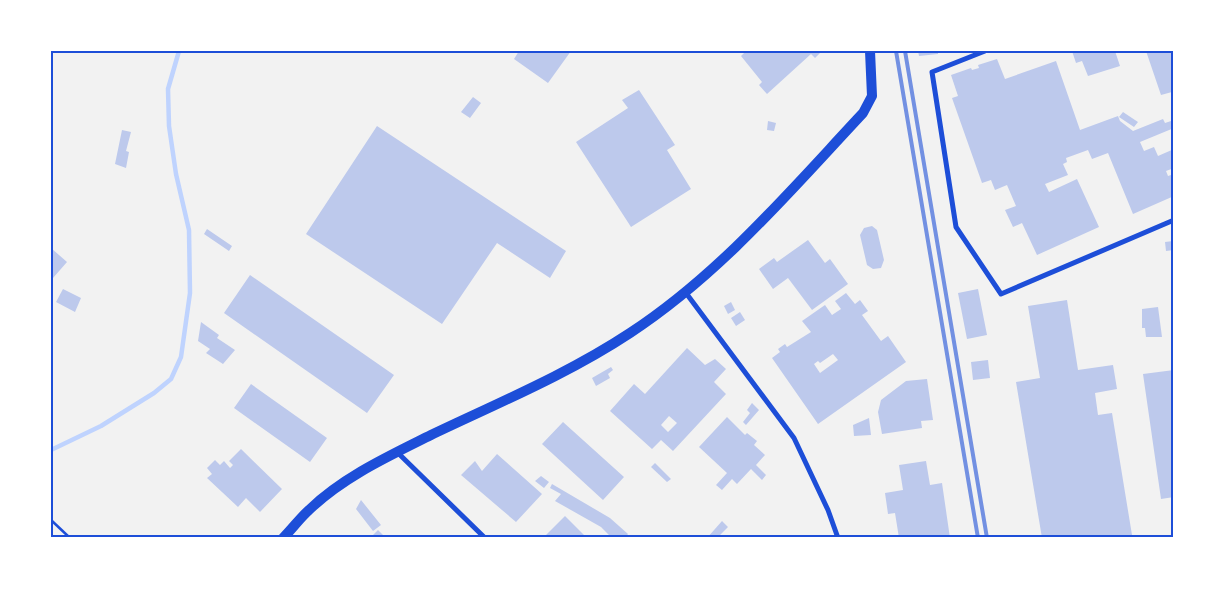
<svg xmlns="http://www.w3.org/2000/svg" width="1225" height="589" font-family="Poppins,sans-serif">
<rect width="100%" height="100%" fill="#f2f2f2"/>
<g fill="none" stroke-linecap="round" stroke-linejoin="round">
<!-- stream -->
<path stroke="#bfd3fe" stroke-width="4.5" d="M 51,450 L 101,426 L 154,393 L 171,379 L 181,357 L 190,293 L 189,230 L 176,174 L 169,126 L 168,89 L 179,51"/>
</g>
<!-- building -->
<path fill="#bdc9ec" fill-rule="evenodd" d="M 519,51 L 571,51 L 548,83 L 514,59 Z
M 746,51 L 822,51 L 815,58 L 811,54 L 767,94 L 759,85 L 762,82 L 741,56 Z
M 918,51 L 938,51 L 938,54 L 919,56 Z
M 1072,51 L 1115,51 L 1120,66 L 1088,76 L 1082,61 L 1076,63 Z
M 1146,51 L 1174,51 L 1174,96 L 1172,92 L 1161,95 Z
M 997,59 L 1005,79 L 1056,61 L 1080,130 L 1118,116 L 1120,121 L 1133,131 L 1163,119 L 1165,123 L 1174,120 L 1174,128 L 1140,142 L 1144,151 L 1154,147 L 1158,156 L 1174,149 L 1174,168 L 1166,171 L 1168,176 L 1174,174 L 1174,196 L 1133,214 L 1108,153 L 1092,159 L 1088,150 L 1066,158 L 1067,162 L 1063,164 L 1068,175 L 1045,184 L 1049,192 L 1077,179 L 1099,227 L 1037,255 L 1022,223 L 1013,227 L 1005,210 L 1016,206 L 1007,185 L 995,190 L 991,180 L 982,183 L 952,98 L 958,96 L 951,75 L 971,68 L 972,70 L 979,68 L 978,65 Z
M 639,90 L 675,145 L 667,150 L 691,189 L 631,227 L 576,142 L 628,108 L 622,100 Z
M 473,97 L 481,103 L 470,118 L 461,112 Z
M 1123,112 L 1138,122 L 1134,127 L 1119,117 Z
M 768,121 L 776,123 L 774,131 L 767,130 Z
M 377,126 L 566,251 L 550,278 L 497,243 L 442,324 L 306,234 Z
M 122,130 L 131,132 L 126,151 L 129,152 L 126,168 L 115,164 Z
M 872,226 L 877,230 L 884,260 L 881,268 L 873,269 L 867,265 L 860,235 L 864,228 Z
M 207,229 L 232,246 L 229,251 L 204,234 Z
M 808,240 L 825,263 L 830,259 L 848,284 L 812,310 L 788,278 L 773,289 L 759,269 L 774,258 L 777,262 Z
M 1173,241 L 1174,250 L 1166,251 L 1165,242 Z
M 51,248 L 67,262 L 53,278 L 51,276 Z
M 250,275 L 394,375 L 367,413 L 224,313 Z
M 63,289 L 81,298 L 75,312 L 56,302 Z
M 978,289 L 987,335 L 967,339 L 958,293 Z
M 846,293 L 855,304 L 860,300 L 868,311 L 862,315 L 881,341 L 888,336 L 906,362 L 818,424 L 772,358 L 780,352 L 778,349 L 785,344 L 787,347 L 811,332 L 802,321 L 825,305 L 832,315 L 841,309 L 835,301 ZM 833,354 L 838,360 L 820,373 L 814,364 L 818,361 L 820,363 Z
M 1067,300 L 1078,370 L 1113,365 L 1117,389 L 1095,393 L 1098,415 L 1112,413 L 1132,535 L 1115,538 L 1042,538 L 1016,382 L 1040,378 L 1028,306 Z
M 731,302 L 735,310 L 728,314 L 724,306 Z
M 1158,307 L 1162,337 L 1146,337 L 1145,328 L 1142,328 L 1142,309 Z
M 740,312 L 745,320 L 736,326 L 731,318 Z
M 201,322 L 219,335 L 217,338 L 235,350 L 223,364 L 206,353 L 210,349 L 198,341 Z
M 687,348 L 705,365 L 715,359 L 726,369 L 714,382 L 726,394 L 673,451 L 661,440 L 652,449 L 610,411 L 634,384 L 645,394 ZM 669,416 L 677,423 L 668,432 L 661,425 Z
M 988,360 L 990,378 L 973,380 L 971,362 Z
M 611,367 L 613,370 L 608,374 L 610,378 L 596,386 L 592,378 Z
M 1174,370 L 1174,497 L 1161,499 L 1143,374 Z
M 927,379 L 933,420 L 921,421 L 922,428 L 882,434 L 878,412 L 881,400 L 906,381 Z
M 251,384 L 327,438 L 310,462 L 234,408 Z
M 752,403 L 759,410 L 746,425 L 743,422 L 750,413 L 747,410 Z
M 727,417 L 745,435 L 747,433 L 757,441 L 754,445 L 765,455 L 756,465 L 766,475 L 762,480 L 751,469 L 737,484 L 732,479 L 722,490 L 716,485 L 727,473 L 699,447 Z
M 869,418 L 871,435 L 854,436 L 853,425 Z
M 563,422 L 624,477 L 603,500 L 542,444 Z
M 241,449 L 282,489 L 260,512 L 246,498 L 238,507 L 207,478 L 212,474 L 207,468 L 215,460 L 220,465 L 224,461 L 230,468 L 233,465 L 229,461 Z
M 497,454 L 542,494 L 516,522 L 461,475 L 475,461 L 482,471 Z
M 926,461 L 930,485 L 942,483 L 950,538 L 899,538 L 895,513 L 888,514 L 885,493 L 903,490 L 899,465 Z
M 655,463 L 671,479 L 667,482 L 651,467 Z
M 541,476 L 549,482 L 544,488 L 535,481 Z
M 552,484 L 610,518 L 628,534 L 625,538 L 612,538 L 601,527 L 555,501 L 561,494 L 550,488 Z
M 361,500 L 381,525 L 373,531 L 356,509 Z
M 565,516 L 587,538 L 543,538 Z
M 722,521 L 728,527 L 717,538 L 707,538 Z
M 378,530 L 386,538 L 370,538 Z"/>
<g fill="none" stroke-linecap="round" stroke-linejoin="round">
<!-- path -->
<path stroke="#1d4ed8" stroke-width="2.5" d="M 51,520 L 70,538"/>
<!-- minor -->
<path stroke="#1d4ed8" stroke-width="5" d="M 985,51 L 932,72 L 956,227 L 1001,294 L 1174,220
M 686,293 L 794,438 L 828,510 L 838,538
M 397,452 L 485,538"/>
<!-- secondary -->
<path stroke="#1d4ed8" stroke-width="10" d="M 283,538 C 292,529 300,518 309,510 C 343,477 389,456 431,435 C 498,403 568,374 630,333 C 720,274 790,191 863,113 L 872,96 L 870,51"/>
<!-- rail -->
<path stroke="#7290e2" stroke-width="4" d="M 896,51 L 978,538
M 905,51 L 987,538"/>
</g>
<!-- border -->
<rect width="1225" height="589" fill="none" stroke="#ffffff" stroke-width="105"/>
<rect x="52" y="52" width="1120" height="484" fill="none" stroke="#1d4ed8" stroke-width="2"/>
</svg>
